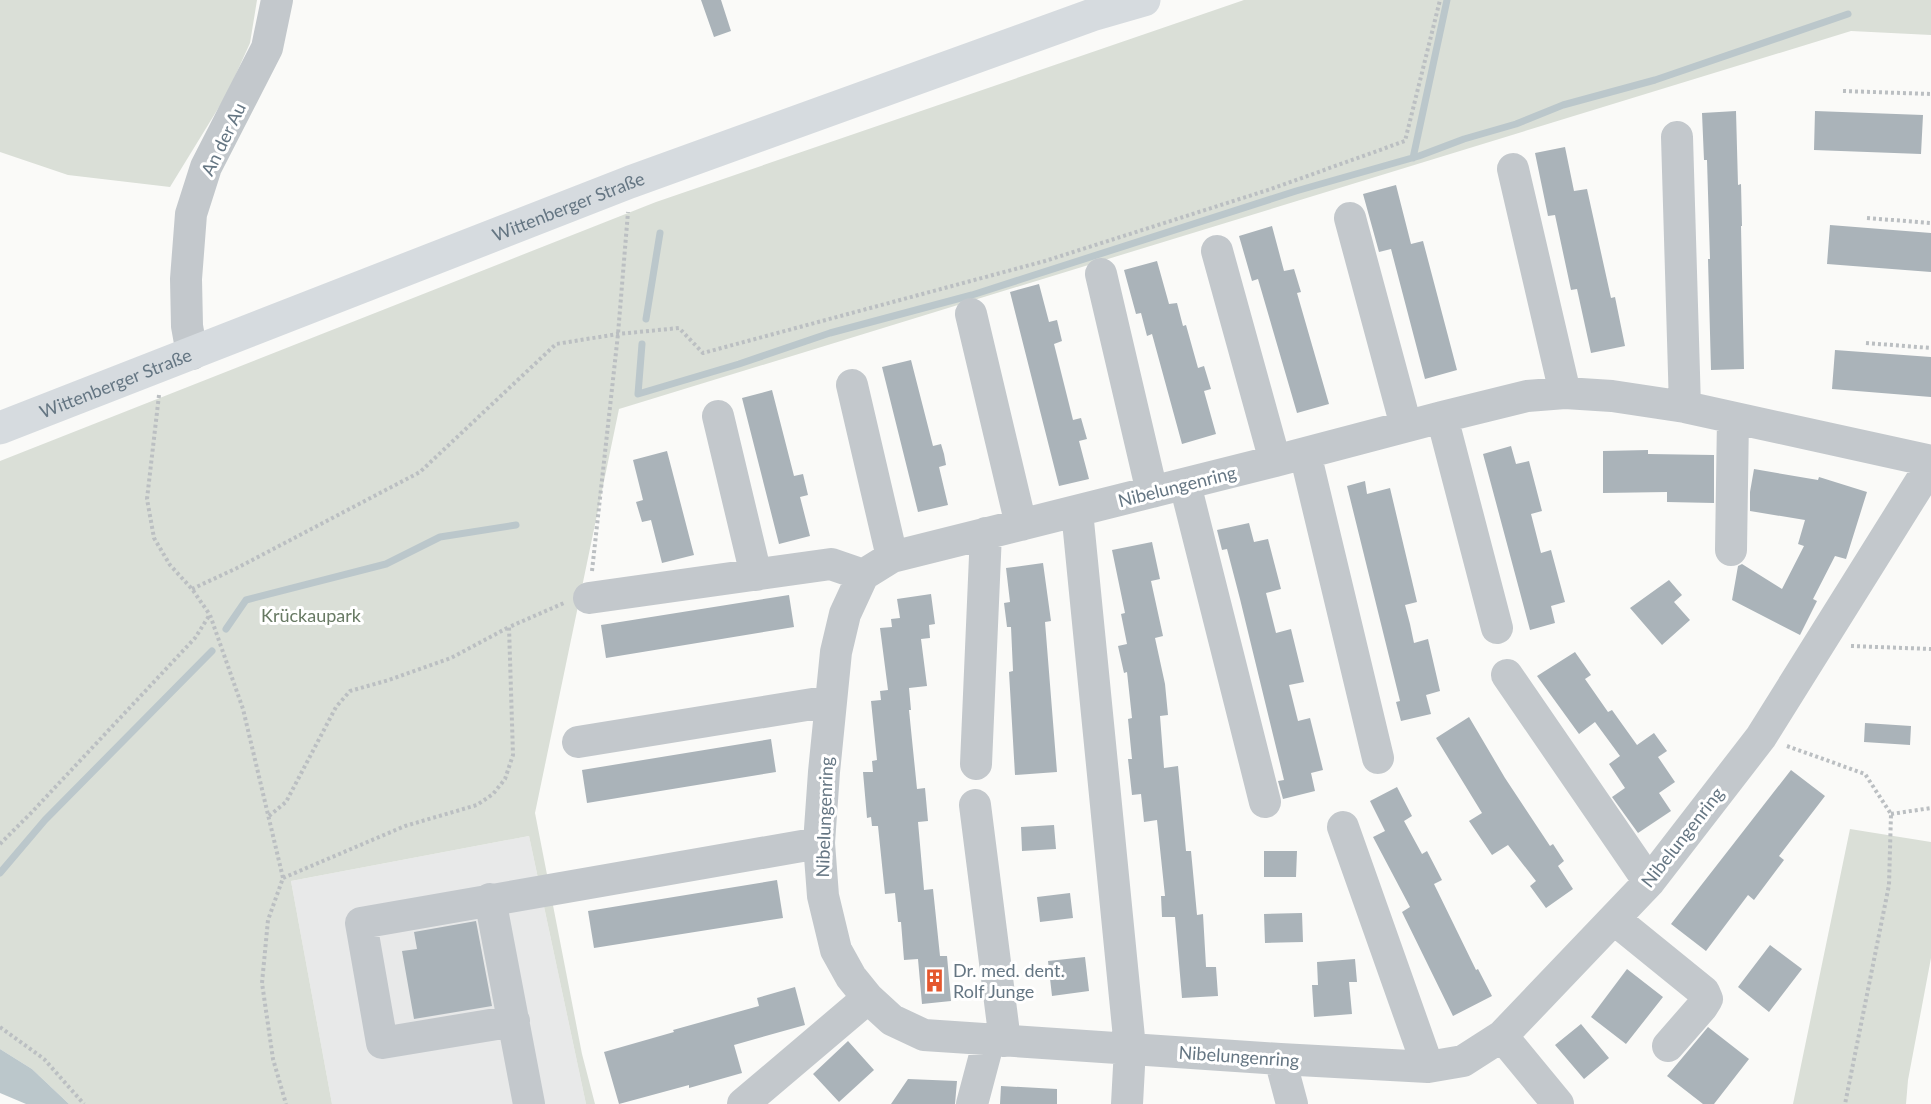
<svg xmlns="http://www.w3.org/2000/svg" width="1931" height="1104" font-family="Lato,sans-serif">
<rect width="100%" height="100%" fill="#fafaf8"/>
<!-- built -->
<path fill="#e8e9e9" d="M 529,836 L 586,1104 L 332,1104 L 291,881 Z"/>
<!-- green -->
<path fill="#dadfd7" d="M 0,0 L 257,0 L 250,43 L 227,94 L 170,187 L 68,175 L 0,152 Z
M 1244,0 L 1931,0 L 1931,35 L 1851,31 L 619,409 L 535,813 L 582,1054 L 595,1104 L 586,1104 L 529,836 L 291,881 L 332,1104 L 69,1104 L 32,1069 L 0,1049 L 0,461 L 656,202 Z
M 1850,829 L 1931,842 L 1931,958 L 1908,1080 L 1906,1104 L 1793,1104 Z"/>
<!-- water -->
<path fill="#bbc7cb" d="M 0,1049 L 32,1069 L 69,1104 L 26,1104 L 0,1093 Z"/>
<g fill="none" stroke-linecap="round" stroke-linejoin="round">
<!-- stream -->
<path stroke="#bbc7cb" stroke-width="7" d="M 1413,158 L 1447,0
M 646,319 L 660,233
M 642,344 L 638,394 L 739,364 L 830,333 L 972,295 L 1296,191 L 1419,156 L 1464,139 L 1516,124 L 1563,105 L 1655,80 L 1848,14
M 226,629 L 246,600 L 386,564 L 440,537 L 516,525
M 0,873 L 45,820 L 212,651"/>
</g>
<!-- building -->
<path fill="#aab3b9" d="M 701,0 L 721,0 L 731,31 L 714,37 Z
M 1736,111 L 1738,185 L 1741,184 L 1742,226 L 1741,226 L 1744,369 L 1711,370 L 1708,259 L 1710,259 L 1707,160 L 1704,160 L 1702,113 Z
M 1815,111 L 1923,115 L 1921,154 L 1814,150 Z
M 1565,147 L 1574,191 L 1587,189 L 1611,298 L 1615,297 L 1625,346 L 1591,353 L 1577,289 L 1571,290 L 1555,215 L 1548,216 L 1535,153 Z
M 1396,185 L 1411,244 L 1423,241 L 1457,370 L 1425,379 L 1391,249 L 1379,252 L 1363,194 Z
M 1830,225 L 1931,233 L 1931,272 L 1827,264 Z
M 1272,226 L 1284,271 L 1294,269 L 1301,292 L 1297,293 L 1329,404 L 1297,413 L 1258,279 L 1252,281 L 1239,236 Z
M 1157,261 L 1169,304 L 1177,303 L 1183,326 L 1186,325 L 1198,368 L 1204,366 L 1211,389 L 1204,391 L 1216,434 L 1182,444 L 1152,334 L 1147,336 L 1141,313 L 1136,314 L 1124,270 Z
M 1039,284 L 1049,322 L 1057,320 L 1062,341 L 1054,344 L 1073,420 L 1081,418 L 1087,439 L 1079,441 L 1089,479 L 1059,486 L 1010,292 Z
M 1835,350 L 1931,357 L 1931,397 L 1832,389 Z
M 911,360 L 933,446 L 941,444 L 944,454 L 946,465 L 939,467 L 948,505 L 918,512 L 882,367 Z
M 772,390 L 794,476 L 803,474 L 808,495 L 800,497 L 810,536 L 779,544 L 742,398 Z
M 1511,446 L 1516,464 L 1529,461 L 1542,511 L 1531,514 L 1541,553 L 1551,550 L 1565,602 L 1551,606 L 1555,623 L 1530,630 L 1483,454 Z
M 1648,450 L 1648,454 L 1714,455 L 1714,503 L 1667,502 L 1667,492 L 1603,493 L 1603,451 Z
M 667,451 L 694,555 L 662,563 L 651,520 L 642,522 L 636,502 L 643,500 L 633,460 Z
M 1754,469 L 1818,480 L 1819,477 L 1867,492 L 1846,559 L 1835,556 L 1813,599 L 1817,601 L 1800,635 L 1732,600 L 1738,566 L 1742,564 L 1782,589 L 1804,546 L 1798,544 L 1805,520 L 1750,511 L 1750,492 Z
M 1365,481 L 1367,494 L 1390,488 L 1417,602 L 1405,605 L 1410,624 L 1414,643 L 1428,639 L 1440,691 L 1426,695 L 1431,714 L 1401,721 L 1396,702 L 1400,701 L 1347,486 Z
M 1249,523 L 1254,542 L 1268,539 L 1281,589 L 1266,593 L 1276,633 L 1291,629 L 1304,682 L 1289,685 L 1298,721 L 1310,718 L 1323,770 L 1311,773 L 1315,791 L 1283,799 L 1278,781 L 1284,780 L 1240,599 L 1227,549 L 1222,550 L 1217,530 Z
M 1152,542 L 1160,579 L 1151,581 L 1163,636 L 1155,638 L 1165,684 L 1168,715 L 1160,716 L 1164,768 L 1178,766 L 1186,851 L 1191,851 L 1197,915 L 1203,914 L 1206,967 L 1216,967 L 1218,996 L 1182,998 L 1175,917 L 1162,917 L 1161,896 L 1165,896 L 1157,820 L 1144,822 L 1141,794 L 1132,795 L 1128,759 L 1132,759 L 1128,719 L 1132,718 L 1127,672 L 1124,673 L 1118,646 L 1127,644 L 1121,614 L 1125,613 L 1112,550 Z
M 1043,563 L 1051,621 L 1045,622 L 1057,772 L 1015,775 L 1009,672 L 1013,671 L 1011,627 L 1007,627 L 1004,603 L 1010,602 L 1006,568 Z
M 1669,580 L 1682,595 L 1674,602 L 1690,620 L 1662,645 L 1630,608 Z
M 931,594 L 935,624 L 929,625 L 930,638 L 921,639 L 927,686 L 909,688 L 911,710 L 909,710 L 917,789 L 925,788 L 928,821 L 918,822 L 924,890 L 933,889 L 940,956 L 947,956 L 951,1001 L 922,1004 L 918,959 L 904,960 L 901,922 L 898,922 L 895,893 L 885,894 L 878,826 L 872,826 L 871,817 L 867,818 L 863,772 L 873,772 L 872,761 L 877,760 L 871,701 L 881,700 L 880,691 L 888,690 L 880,628 L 892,627 L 891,619 L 900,618 L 897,599 Z
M 789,595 L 794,627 L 606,658 L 601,625 Z
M 1575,652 L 1591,675 L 1585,679 L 1608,712 L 1612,710 L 1637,745 L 1654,733 L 1667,751 L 1658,757 L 1675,782 L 1659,793 L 1671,811 L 1638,833 L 1612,797 L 1625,788 L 1609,764 L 1620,756 L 1595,722 L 1579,734 L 1537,676 Z
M 1469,717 L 1505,778 L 1550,846 L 1553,844 L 1564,861 L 1558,866 L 1573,889 L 1546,908 L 1530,886 L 1536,881 L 1508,845 L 1492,855 L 1469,821 L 1482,813 L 1436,738 Z
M 1865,723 L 1911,726 L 1910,745 L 1864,742 Z
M 771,739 L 776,772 L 587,803 L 582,770 Z
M 1791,770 L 1825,796 L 1779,856 L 1784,860 L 1754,900 L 1748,895 L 1706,951 L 1671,924 Z
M 1397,787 L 1412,816 L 1404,821 L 1422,854 L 1427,851 L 1442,880 L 1434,884 L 1476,970 L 1478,969 L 1492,996 L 1453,1016 L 1402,912 L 1410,907 L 1373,837 L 1385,831 L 1370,801 Z
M 1054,825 L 1056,849 L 1022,851 L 1021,827 Z
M 1264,851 L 1297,851 L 1296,877 L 1264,877 Z
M 777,880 L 783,918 L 594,948 L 588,911 Z
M 1070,893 L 1073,918 L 1040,922 L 1037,897 Z
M 1302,913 L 1303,942 L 1265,943 L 1264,914 Z
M 476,921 L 492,1006 L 414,1019 L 402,951 L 417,949 L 414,932 Z
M 1770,945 L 1802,969 L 1769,1012 L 1738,987 Z
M 1085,957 L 1089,991 L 1052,996 L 1048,961 Z
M 1355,959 L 1357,982 L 1349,982 L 1352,1014 L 1314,1017 L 1312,985 L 1318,985 L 1317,962 Z
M 1627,969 L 1663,997 L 1626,1044 L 1591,1017 Z
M 795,987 L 805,1025 L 734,1045 L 742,1073 L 689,1088 L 689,1085 L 619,1104 L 604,1052 L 674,1032 L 673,1030 L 759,1006 L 757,998 Z
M 1581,1024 L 1609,1058 L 1584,1079 L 1555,1045 Z
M 1708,1027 L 1749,1059 L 1714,1104 L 1703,1104 L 1667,1076 Z
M 848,1041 L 874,1070 L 839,1102 L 813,1074 Z
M 908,1079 L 957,1081 L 955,1104 L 891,1104 Z
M 1001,1086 L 1057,1089 L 1057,1104 L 1000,1104 Z"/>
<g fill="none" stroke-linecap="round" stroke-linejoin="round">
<!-- path -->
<path stroke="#bbbfc2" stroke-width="4" stroke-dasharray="3 3" stroke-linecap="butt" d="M 1843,91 L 1931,94
M 1867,218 L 1931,223
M 1866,343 L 1931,348
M 159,395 L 147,499 L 154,538 L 170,565 L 192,589 L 210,615 L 243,709 L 283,878 L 268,920 L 262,983 L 273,1059 L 286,1104
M 592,571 L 618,334 L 628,212
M 192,589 L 237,568 L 420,472 L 556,344 L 618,334 L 679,328 L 703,353 L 1045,261 L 1271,189 L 1405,141 L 1440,0
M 1851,646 L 1931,649
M 1787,746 L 1865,774 L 1891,814 L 1889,885 L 1845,1104
M 1891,814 L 1931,808
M 269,816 L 286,802 L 336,707 L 350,691 L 389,680 L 451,658 L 509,627
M 0,844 L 32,812 L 195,638 L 209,616
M 283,878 L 405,826 L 477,805 L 493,794 L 505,779 L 513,755 L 509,627 L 564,603
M 0,1027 L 44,1059 L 84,1104"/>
<!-- minor -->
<path stroke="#c3c8cc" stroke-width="32" d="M 1677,137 L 1685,407
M 1513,169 L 1565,393
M 1350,218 L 1406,426
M 1217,251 L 1275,461
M 1101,274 L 1152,492
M 971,314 L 1021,525
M 192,354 L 187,326 L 186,279 L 191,214 L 206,167 L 267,48 L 277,0
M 852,385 L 892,557
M 718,416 L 756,575
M 1442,417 L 1497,628
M 1305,453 L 1378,758
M 1931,461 L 1685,407 L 1612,396 L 1565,393 L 1527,396 L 1442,417 L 1275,461 L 892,557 L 863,575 L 845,614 L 836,652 L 824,772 L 819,843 L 823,896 L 836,950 L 851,977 L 868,998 L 892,1020 L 924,1035 L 1280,1059 L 1428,1067 L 1463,1061 L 1502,1036 L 1649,882 L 1761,737 L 1931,465
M 1185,484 L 1265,802
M 1077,511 L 1130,1048 L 1127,1104
M 1731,550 L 1733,418
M 589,598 L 831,564 L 863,575
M 1507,675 L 1649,882
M 578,742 L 831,701
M 976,764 L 986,533
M 975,805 L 1005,1041
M 1343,827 L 1428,1067
M 490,899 L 529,1104
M 1614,919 L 1704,992 L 1707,999 L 1702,1007 L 1668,1046
M 514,1021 L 382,1043 L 361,923 L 819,843
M 1502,1036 L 1558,1104
M 1280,1059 L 1292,1104
M 743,1104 L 868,998
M 972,1104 L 989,1040"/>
<!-- major -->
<path stroke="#d6dbdf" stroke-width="33" id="s1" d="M 0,428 L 630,182 L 1092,15 L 1144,0"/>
</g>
<!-- icons -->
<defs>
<symbol id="building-bare" viewBox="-9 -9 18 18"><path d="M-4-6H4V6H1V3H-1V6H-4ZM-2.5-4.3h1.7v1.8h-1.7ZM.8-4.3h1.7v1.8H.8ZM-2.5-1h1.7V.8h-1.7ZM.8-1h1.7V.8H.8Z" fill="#e4572e" stroke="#fff" stroke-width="2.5" paint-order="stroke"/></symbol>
</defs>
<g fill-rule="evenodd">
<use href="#building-bare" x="918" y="964" width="33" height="33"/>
</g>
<g text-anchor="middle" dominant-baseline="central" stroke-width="6" stroke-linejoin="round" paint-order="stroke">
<!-- street labels -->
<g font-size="18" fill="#657683" stroke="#fff">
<text transform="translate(223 139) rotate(-64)">An der Au</text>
<text stroke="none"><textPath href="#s1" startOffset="610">Wittenberger Straße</textPath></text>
<text stroke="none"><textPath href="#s1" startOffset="124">Wittenberger Straße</textPath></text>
<text transform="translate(1177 486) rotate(-14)">Nibelungenring</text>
<text transform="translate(824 817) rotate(-88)">Nibelungenring</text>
<text transform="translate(1682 837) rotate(-52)">Nibelungenring</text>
<text transform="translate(1239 1056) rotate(4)">Nibelungenring</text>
</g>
<!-- park labels -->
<g font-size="18" fill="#687a64" stroke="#fff">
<text x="311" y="615">Krückaupark</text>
</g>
<!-- poi labels -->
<g font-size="18" fill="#657683" stroke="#fff" text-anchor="start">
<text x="953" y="970">Dr. med. dent.<tspan x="953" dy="21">Rolf Junge</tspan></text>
</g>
</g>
</svg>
